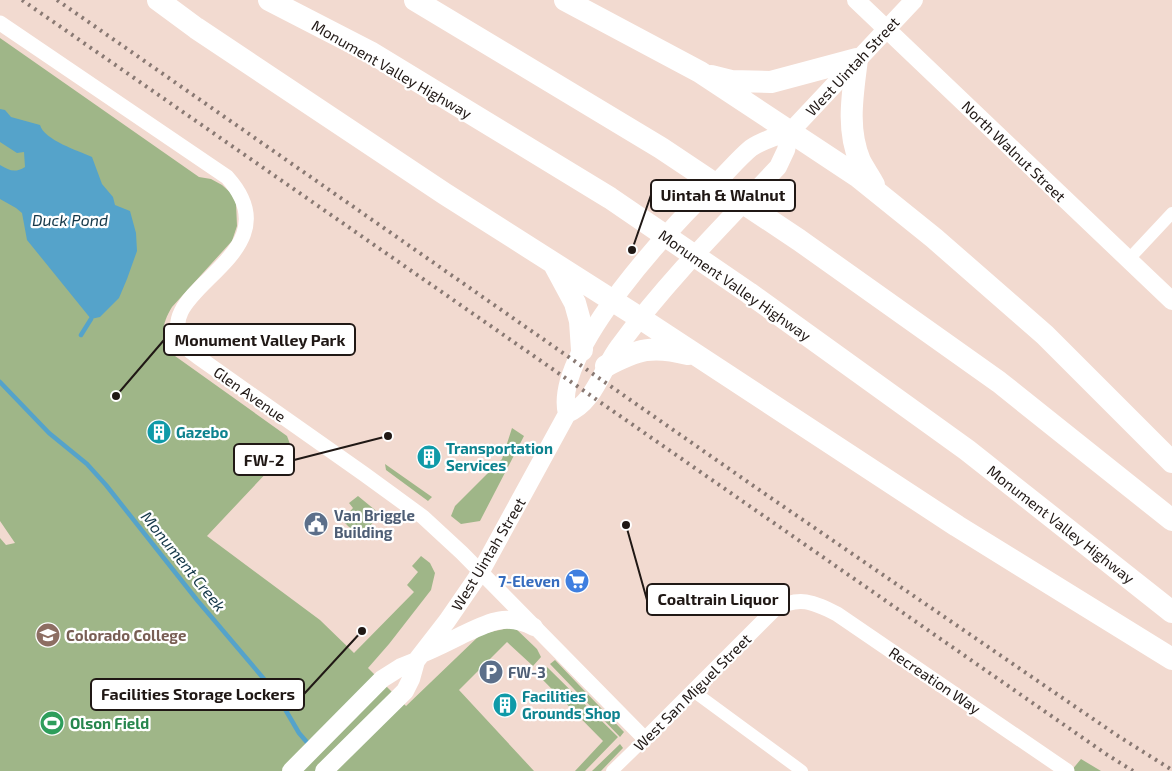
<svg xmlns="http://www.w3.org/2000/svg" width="1172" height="771" font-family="'Exo 2',sans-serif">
<rect width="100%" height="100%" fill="#f2dad0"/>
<!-- green -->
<path fill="#9fb688" d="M 0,38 L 199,177 L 211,179 L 222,185 L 231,193 L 236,203 L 237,226 L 232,241 L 172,307 C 160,327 161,337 175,356 L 287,436 L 290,444 L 288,450 L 207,536 L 320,620 L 354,653 L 414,592 L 407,585 L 418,572 L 412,566 L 421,556 L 430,563 L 435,573 L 431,590 L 389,644 L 368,668 L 406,706 L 481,634 L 514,627 L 537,649 L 541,657 L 533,666 L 507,642 L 459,690 L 534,771 L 0,771 L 0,538 L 6,545 L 15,543 L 0,521 Z
M 512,428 L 524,436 L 480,521 L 461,524 L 451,516 L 455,506 L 502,459 Z
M 385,464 L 432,497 L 428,501 L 386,470 Z
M 358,496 L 380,514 L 360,538 L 342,520 L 353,508 L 349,503 Z
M 555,660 L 624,732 L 620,737 L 550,664 Z
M 547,667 L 618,737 L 585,771 L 575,771 L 603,741 L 538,675 Z
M 620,744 L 623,748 L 601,771 L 592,771 Z
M 1081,759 L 1101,771 L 1071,771 Z"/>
<!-- water -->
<path fill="#55a3ca" d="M 0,109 L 5,110 L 11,117 L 40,125 C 44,140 79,151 92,157 L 102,184 L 113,197 L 115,205 L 130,211 L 136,233 L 137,251 L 127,279 L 119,298 L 100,317 L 91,319 L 27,240 L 22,213 L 16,208 L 0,199 L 0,165 C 10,171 15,173 25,167 L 24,152 L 17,153 L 0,142 Z"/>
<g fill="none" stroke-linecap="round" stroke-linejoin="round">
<!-- stream -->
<path stroke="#55a3ca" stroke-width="4.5" d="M 81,335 L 91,319
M 0,382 L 49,433 L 87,464 L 106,485 L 197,600 L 275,692 L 299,733 L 311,747"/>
<!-- minor -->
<path stroke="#fff" stroke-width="12" d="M 1128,260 L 1172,213
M 693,691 L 802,771
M 612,771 L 645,739"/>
<!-- tertiary -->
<path stroke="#fff" stroke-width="15" d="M 0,23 L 227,177 C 300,258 140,290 186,347 C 189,351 194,354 198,357 L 364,474 L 423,517 L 462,553 L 645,739 L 774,610 C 799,595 813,602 837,614 L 1067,771"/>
<!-- secondary -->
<path stroke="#fff" stroke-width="18" d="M 856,0 L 1172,301
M 567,414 C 551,352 676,222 719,180 C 729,170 740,157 751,148 C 763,140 776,136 790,132 L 914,0
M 424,653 C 436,648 448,642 460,636 C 487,623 505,612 534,627
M 291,771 L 382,679 L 401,667 L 416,661
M 324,771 L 405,691 L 411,679 L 416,661 L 447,621 L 480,573 L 567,414 C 595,403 602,368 619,346 C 666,282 723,225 778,167 L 786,150 L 790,132"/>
<!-- motorway -->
<path stroke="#fff" stroke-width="22" d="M 158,0 L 196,28 L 445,194 L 640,318 L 957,526 L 1172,659
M 269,0 L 370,52 L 610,198 L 749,293 L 967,450 L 1172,612
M 415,0 L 661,148 L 799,240 L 999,382 L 1172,520
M 565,0 L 700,72 L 857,176 L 934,238 L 1045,335 L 1172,462
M 711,76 L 731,81 L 771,82 L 857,59 C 853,93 846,128 860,161 C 864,169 870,177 874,185
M 554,264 L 575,303 L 580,321 L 582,350
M 606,366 C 638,349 652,345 688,354"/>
<!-- rail -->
<path stroke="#897973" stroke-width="4" stroke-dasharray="2.5 5" stroke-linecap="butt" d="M 22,0 L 1106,754 L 1133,771
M 57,0 L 768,496 L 1118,736 L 1172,770"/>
</g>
<!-- icons -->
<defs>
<symbol id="building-disc" viewBox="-11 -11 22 22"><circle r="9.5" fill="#0f9aa8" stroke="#fff"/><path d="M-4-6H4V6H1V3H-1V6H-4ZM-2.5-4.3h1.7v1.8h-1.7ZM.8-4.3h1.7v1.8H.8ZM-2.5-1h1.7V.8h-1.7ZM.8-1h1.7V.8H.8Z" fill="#fff"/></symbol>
<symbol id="civic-disc" viewBox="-11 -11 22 22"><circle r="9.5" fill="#5c6f8a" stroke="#fff"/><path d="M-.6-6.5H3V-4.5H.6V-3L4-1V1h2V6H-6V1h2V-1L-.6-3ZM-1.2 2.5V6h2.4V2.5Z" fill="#fff"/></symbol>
<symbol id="supermarket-disc" viewBox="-11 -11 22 22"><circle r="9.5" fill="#3f7fe0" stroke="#fff"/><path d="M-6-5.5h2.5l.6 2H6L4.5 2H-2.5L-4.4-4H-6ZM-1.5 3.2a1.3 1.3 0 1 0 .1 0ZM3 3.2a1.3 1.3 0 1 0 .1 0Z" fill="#fff"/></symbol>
<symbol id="university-disc" viewBox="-11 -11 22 22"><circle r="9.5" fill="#8d6e63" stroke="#fff"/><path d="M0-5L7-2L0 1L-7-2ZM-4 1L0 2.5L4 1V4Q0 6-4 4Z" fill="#fff"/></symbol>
<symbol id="parking-disc" viewBox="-11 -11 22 22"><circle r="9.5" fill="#5c6f8a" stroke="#fff"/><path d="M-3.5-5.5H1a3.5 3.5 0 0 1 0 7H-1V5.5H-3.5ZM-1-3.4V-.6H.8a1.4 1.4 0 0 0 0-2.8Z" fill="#fff"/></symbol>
<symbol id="stadium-disc" viewBox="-11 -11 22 22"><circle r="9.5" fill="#2e9e5b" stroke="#fff"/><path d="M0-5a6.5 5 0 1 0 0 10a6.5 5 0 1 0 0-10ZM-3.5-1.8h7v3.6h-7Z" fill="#fff"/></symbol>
</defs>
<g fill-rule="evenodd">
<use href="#building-disc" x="145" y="418" width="28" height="28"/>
<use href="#building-disc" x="415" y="443" width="28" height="28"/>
<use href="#civic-disc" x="302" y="510" width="28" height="28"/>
<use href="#supermarket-disc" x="563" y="567" width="28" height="28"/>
<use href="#university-disc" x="34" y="621" width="28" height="28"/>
<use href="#parking-disc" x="477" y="658" width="28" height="28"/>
<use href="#building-disc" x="491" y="691" width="28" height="28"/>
<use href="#stadium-disc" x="38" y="709" width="28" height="28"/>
</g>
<g text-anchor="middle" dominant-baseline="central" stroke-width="4.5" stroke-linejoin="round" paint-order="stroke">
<!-- street labels -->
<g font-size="15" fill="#201815" stroke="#fff">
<text transform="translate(852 66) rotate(-47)">West Uintah Street</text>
<text transform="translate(392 69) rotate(30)">Monument Valley Highway</text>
<text transform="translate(1014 151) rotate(44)">North Walnut Street</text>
<text transform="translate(735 285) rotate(35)">Monument Valley Highway</text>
<text transform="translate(250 394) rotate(35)">Glen Avenue</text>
<text transform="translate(1061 524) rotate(38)">Monument Valley Highway</text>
<text transform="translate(488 554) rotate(-59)">West Uintah Street</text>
<text transform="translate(935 680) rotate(34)">Recreation Way</text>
<text transform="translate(692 692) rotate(-45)">West San Miguel Street</text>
</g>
<!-- culture labels -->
<g font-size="15" font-weight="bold" fill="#0d838f" stroke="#fff" text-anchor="start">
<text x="176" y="432">Gazebo</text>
<text x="446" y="448">Transportation<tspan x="446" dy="17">Services</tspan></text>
<text x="522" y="696">Facilities<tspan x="522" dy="17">Grounds Shop</tspan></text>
</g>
<!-- service labels -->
<g font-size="15" font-weight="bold" fill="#4e5e75" stroke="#fff" text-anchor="start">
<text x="334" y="515">Van Briggle<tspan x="334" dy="17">Building</tspan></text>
<text x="508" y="672">FW-3</text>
</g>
<!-- shop labels -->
<g font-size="15" font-weight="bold" fill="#366cbe" stroke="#fff" text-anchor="end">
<text x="560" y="581">7-Eleven</text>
</g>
<!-- education labels -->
<g font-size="15" font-weight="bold" fill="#785e54" stroke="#fff" text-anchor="start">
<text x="66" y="635">Colorado College</text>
</g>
<!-- leisure labels -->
<g font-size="15" font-weight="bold" fill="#27864d" stroke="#fff" text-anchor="start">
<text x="70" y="723">Olson Field</text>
</g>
<!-- water labels -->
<g font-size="16" font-style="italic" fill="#153849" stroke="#fff">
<text x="70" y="219">Duck Pond</text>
<text transform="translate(184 561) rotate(51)">Monument Creek</text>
</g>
</g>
<!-- callouts -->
<path fill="none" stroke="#201815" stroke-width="2" d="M632 250L651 195M116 396L164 340M388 436L294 460M626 525L647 600M362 631L304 694"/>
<g fill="#201815" stroke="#fff" stroke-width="2">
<circle cx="632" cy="250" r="5"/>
<circle cx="116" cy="396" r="5"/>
<circle cx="388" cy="436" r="5"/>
<circle cx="626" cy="525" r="5"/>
<circle cx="362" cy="631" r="5"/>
</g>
<g fill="#fff" stroke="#201815" stroke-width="2">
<rect x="651" y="180" width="144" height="31" rx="5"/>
<rect x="164" y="324" width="191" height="31" rx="5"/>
<rect x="234" y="444" width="60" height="31" rx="5"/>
<rect x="647" y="584" width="142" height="31" rx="5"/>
<rect x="91" y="679" width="213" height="31" rx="5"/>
</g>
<g font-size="16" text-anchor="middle" font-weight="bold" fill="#201815">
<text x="723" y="201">Uintah &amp; Walnut</text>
<text x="260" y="346">Monument Valley Park</text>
<text x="264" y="466">FW-2</text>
<text x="718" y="605">Coaltrain Liquor</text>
<text x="198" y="700">Facilities Storage Lockers</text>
</g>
</svg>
